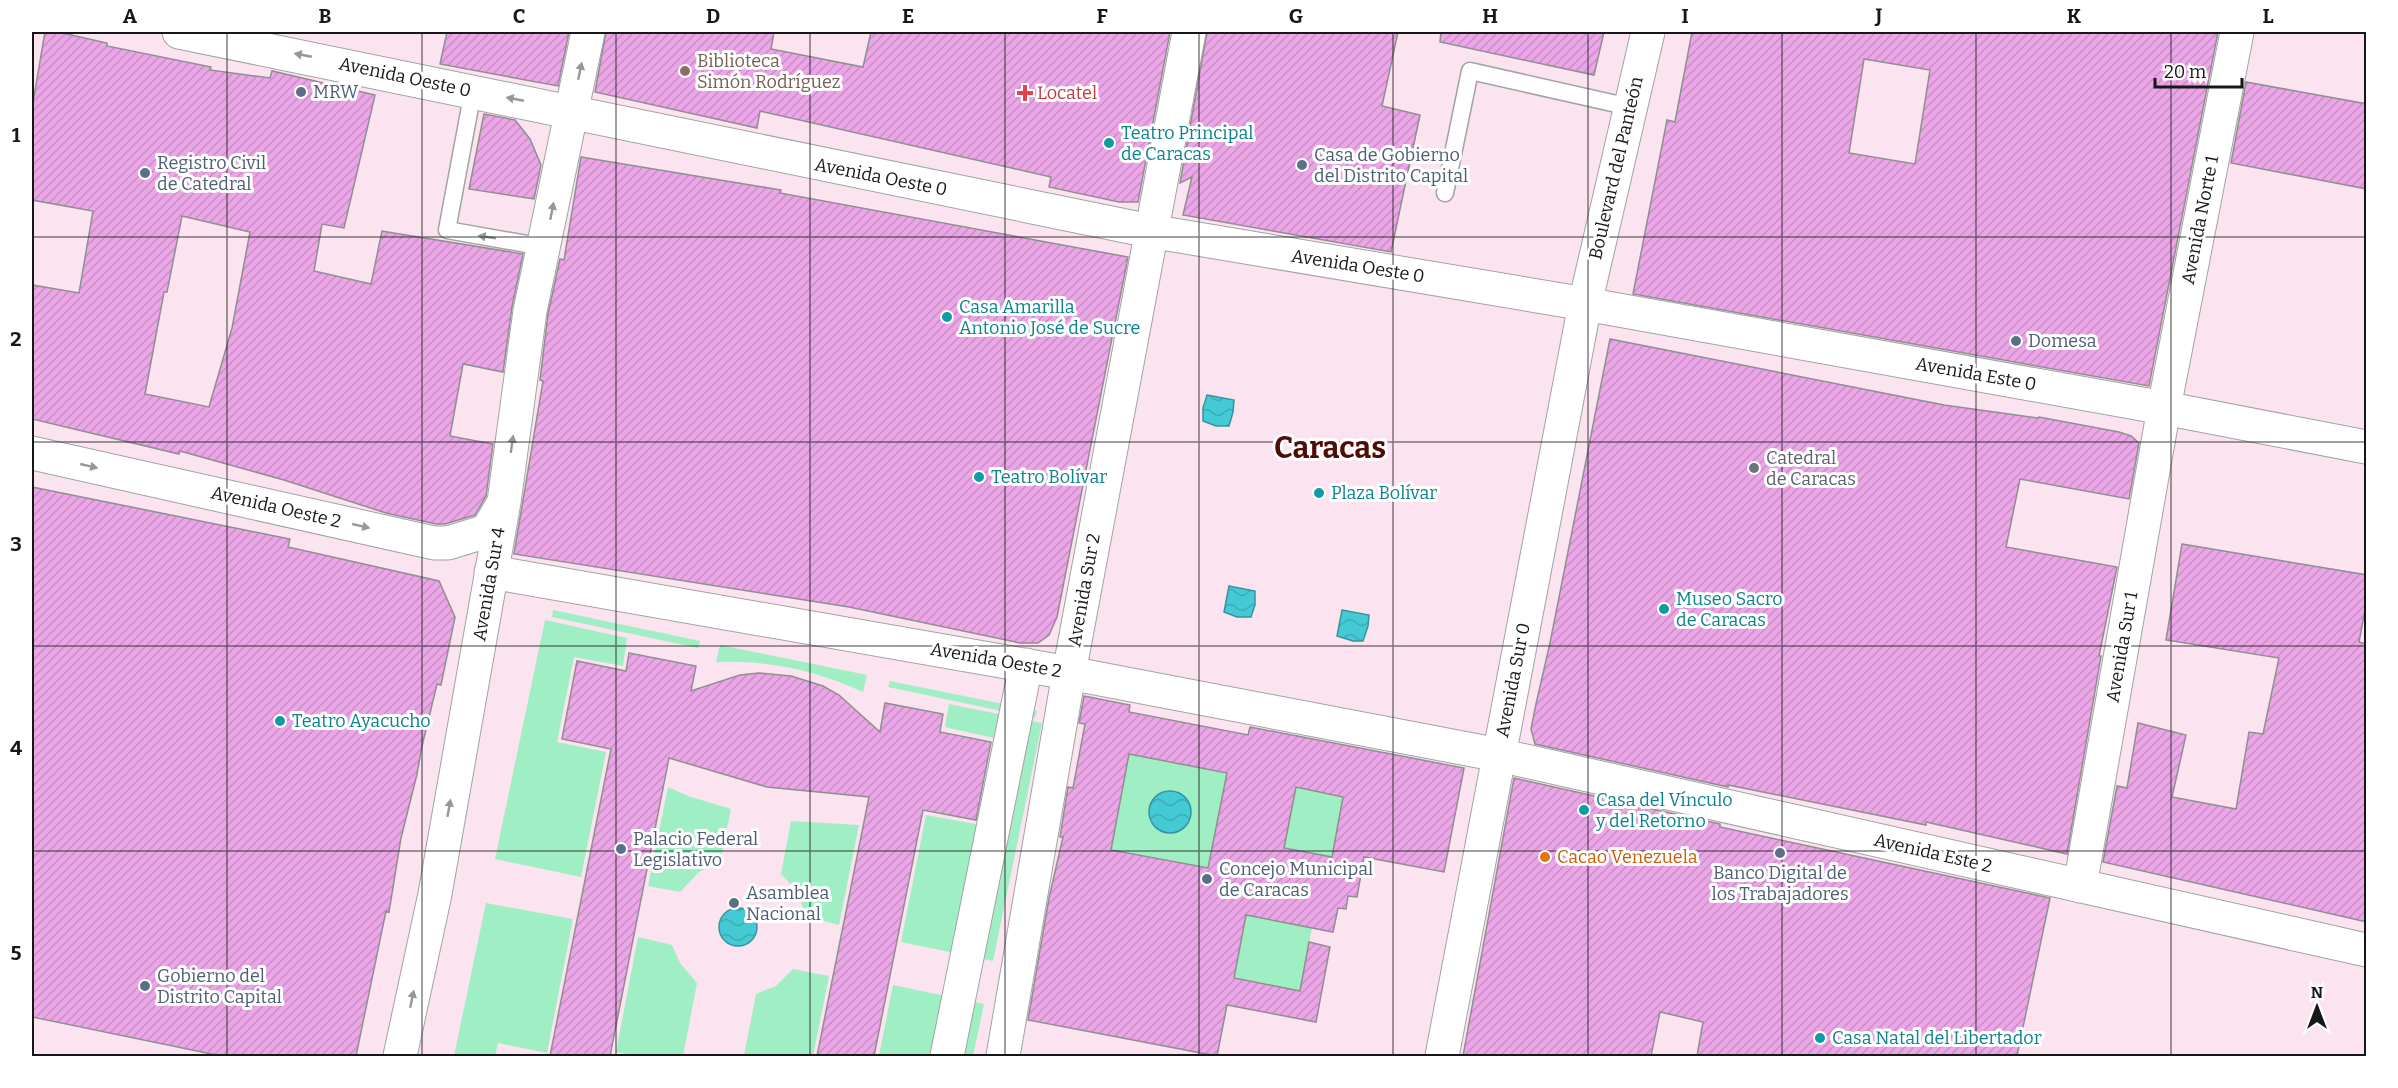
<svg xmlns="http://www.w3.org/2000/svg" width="2398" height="1088" font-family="Bitter,serif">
<defs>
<pattern id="water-waves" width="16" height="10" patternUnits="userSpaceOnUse" patternTransform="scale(1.5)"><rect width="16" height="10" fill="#43cad5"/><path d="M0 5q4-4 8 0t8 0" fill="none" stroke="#3aadb6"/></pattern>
<pattern id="building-hatch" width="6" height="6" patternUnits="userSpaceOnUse" patternTransform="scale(1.5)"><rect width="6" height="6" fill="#eaa6e6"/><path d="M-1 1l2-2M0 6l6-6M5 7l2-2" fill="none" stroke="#c88ec5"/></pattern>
</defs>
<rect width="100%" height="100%" fill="#f4f5f7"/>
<!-- commercial -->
<path fill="#fbe3ef" d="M 32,32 L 2366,32 L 2366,1056 L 32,1056 Z"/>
<!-- green -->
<path fill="#a0eec4" d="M 553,610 L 700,641 L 698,648 L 552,617 Z
M 545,620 L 627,638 L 623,666 L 574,657 L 557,742 L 606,752 L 581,877 L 495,859 Z
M 720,645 L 867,675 L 863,692 C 815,670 769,660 716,662 Z
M 890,681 L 1037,711 L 1035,718 L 888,687 Z
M 949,704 L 1042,723 L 993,961 L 901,942 L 926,815 L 981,825 L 998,739 L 945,727 Z
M 1129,754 L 1227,773 L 1208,868 L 1111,850 Z
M 668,787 L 688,796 L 731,809 L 720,862 L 699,872 L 680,892 L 648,886 Z
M 1296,787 L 1343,797 L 1330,867 L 1314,853 L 1284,848 Z
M 791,821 L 859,825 L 839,925 L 807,917 L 796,890 L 781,874 Z
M 1319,891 L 1300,991 L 1234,978 L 1246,915 Z
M 486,903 L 573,919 L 547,1053 L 498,1043 L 495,1056 L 454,1056 Z
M 638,937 L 672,945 L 680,963 L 697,983 L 683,1056 L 640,1056 L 616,1052 Z
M 793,969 L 829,976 L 813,1056 L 744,1056 L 756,994 L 776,986 Z
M 893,985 L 984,1004 L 973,1056 L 879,1056 Z"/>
<!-- water -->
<path fill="url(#water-waves)" stroke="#36949c" stroke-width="1.5" d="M 1207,395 L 1234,400 L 1233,412 L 1229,426 L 1216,426 L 1203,421 L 1203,408 Z
M 1229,586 L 1255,591 L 1255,605 L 1251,617 L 1237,617 L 1224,612 Z
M 1342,610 L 1369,615 L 1368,626 L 1363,641 L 1353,641 L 1337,636 Z
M1149 812a21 21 0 1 1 42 0a21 21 0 1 1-42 0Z
M719 927a19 19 0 1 1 38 0a19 19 0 1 1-38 0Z"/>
<!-- building -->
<path fill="url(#building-hatch)" stroke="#908e90" stroke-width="1.5" fill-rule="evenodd" d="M 45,32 L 58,32 L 107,43 L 107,46 L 211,67 L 210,70 L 270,78 L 272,71 L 375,95 L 344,228 L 322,224 L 314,271 L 371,284 L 382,231 L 523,254 L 512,307 L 503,372 L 463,364 L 450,436 L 493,444 L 486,496 L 475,515 L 445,524 L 436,524 L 386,513 L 284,480 L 180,451 L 179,454 L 32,419 L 32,285 L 79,293 L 93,211 L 32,200 L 32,108 ZM 182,216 L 250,232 L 232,328 L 209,407 L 145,394 L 164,292 L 167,292 Z
M 447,32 L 569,32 L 558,86 L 440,64 Z
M 606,32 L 774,32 L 771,49 L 863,67 L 871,32 L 1170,32 L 1138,202 L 1119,202 L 1049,187 L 1051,177 L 760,111 L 757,128 L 595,92 Z
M 1207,32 L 1398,32 L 1382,106 L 1420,115 L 1391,252 L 1183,215 L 1192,177 L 1180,183 Z
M 1441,32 L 1604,32 L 1594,75 L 1440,42 Z
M 1692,32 L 2218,32 L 2149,386 L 1633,294 L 1667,120 L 1675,122 ZM 1864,59 L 1930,70 L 1915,164 L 1849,153 Z
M 2246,82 L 2367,104 L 2367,189 L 2231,163 Z
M 484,114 L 515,120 L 530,139 L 541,165 L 534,199 L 469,189 Z
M 581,157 L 781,190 L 780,193 L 1128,257 L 1057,617 L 1049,635 L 1038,643 L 1020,643 L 849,607 L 514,554 L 543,381 L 540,380 L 548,314 L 560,259 L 564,260 Z
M 1610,339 L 1944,405 L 2038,418 L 2039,417 L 2119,432 L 2131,436 L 2139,443 L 2129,499 L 2020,479 L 2006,547 L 2117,567 L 2099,656 L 2101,656 L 2067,854 L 1926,822 L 1926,825 L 1728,785 L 1728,787 L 1535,744 L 1531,729 L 1536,704 L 1550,643 Z
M 32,487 L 290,539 L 288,547 L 439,581 L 455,617 L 441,685 L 437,684 L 422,746 L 417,774 L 401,838 L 389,912 L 386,911 L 356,1056 L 221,1056 L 32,1017 Z
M 2182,544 L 2367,575 L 2367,599 L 2359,642 L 2367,644 L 2367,922 L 2103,862 L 2117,786 L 2127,788 L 2138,723 L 2186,735 L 2172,797 L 2236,809 L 2249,732 L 2263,734 L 2279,658 L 2166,640 Z
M 629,653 L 696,666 L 691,691 L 740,675 L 759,673 L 791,676 L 823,686 L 839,695 L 880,732 L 885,703 L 943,714 L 940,732 L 991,742 L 976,820 L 923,810 L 874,1056 L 817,1056 L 869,797 L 767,787 L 669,758 L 610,1056 L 550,1056 L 611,749 L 562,739 L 577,661 L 626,671 Z
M 1084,696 L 1130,705 L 1129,712 L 1248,735 L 1250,727 L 1464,768 L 1444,872 L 1364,857 L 1357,897 L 1348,896 L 1346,909 L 1338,908 L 1333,932 L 1246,915 L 1234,978 L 1300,991 L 1309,942 L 1330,947 L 1316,1022 L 1227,1005 L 1217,1056 L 1028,1020 L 1049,898 L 1063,837 L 1060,837 L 1068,787 L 1073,788 L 1085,724 L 1079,723 ZM 1129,754 L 1227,773 L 1208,868 L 1111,850 ZM 1296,787 L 1343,797 L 1332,857 L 1284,848 Z
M 1514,778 L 1720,824 L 1720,827 L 2050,898 L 2017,1056 L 1697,1056 L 1703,1022 L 1660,1012 L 1651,1056 L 1463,1056 Z"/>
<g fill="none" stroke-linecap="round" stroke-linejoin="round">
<defs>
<path id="lane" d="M 473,91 L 447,230 L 544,247
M 1445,193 L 1470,71 L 1630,107"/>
<path id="street" d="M 179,32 L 1150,231 L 1585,304 L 2164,408 L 2366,447
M 32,453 L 434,543 L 448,543 L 487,531 L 503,504
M 491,572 L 1069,673 L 1499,755 L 2366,950
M 2080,886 L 2164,408 L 2237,32
M 400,1056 L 435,894 L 504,502 L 530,311 L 588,32
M 947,1056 L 1026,665
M 1003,1056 L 1069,673 L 1189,32
M 1442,1056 L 1585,304 L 1648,32"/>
</defs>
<!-- lane casing -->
<use href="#lane" stroke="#a2a3a4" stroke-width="19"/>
<!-- street casing -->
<use href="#street" stroke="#a2a3a4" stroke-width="35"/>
<!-- lane -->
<use href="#lane" stroke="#fff" stroke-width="16"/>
<!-- street -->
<use href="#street" stroke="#fff" stroke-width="33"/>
</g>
<!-- one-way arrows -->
<defs><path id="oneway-solid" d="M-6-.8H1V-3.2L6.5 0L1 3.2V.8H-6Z" transform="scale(1.5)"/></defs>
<g fill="#979797">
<use href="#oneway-solid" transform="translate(303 55) rotate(-169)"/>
<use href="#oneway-solid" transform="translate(580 71) rotate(-78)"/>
<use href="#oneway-solid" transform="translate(515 99) rotate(-169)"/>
<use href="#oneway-solid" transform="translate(552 211) rotate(-79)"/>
<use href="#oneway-solid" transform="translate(487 237) rotate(-171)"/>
<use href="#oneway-solid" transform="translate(512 444) rotate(-82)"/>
<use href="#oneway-solid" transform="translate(89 466) rotate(13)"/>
<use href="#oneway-solid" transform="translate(361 526) rotate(13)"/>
<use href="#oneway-solid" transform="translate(449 808) rotate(-80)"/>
<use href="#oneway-solid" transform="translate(412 999) rotate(-78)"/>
</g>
<!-- grid -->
<path fill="none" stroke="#171718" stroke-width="1.5" stroke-opacity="0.55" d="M 227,32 L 227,1056M 422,32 L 422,1056M 616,32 L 616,1056M 810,32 L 810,1056M 1005,32 L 1005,1056M 1199,32 L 1199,1056M 1393,32 L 1393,1056M 1588,32 L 1588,1056M 1782,32 L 1782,1056M 1976,32 L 1976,1056M 2171,32 L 2171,1056M 32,237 L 2366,237M 32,442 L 2366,442M 32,646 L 2366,646M 32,851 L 2366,851"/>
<!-- markers -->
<circle fill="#8d6e63" stroke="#fff" stroke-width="2" cx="685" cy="71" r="6"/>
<g fill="#5c6f8a" stroke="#fff" stroke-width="2">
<circle cx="301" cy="92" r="6"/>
<circle cx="1302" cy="165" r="6"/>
<circle cx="145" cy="173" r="6"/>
<circle cx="2016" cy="341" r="6"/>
<circle cx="621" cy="849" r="6"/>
<circle cx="1780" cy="853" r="6"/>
<circle cx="1207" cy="879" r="6"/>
<circle cx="734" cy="903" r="6"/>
<circle cx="145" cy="986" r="6"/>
</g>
<path fill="#e0444e" stroke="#fff" stroke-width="2" d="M1022 84h6v6h6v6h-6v6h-6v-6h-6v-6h6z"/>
<g fill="#0f9aa8" stroke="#fff" stroke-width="2">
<circle cx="1109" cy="143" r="6"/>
<circle cx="947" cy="317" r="6"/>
<circle cx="979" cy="477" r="6"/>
<circle cx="1319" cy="493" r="6"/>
<circle cx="1664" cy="609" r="6"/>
<circle cx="280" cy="721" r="6"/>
<circle cx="1584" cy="810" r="6"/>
<circle cx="1820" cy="1038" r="6"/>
</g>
<circle fill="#6b7280" stroke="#fff" stroke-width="2" cx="1754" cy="468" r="6"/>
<circle fill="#e8710a" stroke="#fff" stroke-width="2" cx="1545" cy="857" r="6"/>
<g text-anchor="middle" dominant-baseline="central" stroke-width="6" stroke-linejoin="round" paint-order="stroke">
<!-- education labels -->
<g font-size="18" fill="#785e54" stroke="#fff" text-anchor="start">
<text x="697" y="61">Biblioteca<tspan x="697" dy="21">Simón Rodríguez</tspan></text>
</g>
<!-- street labels -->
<g font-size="18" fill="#171718" stroke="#fff">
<text transform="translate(405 77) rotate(12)">Avenida Oeste 0</text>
<text transform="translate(1616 168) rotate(-77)">Boulevard del Panteón</text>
<text transform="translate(881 177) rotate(11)">Avenida Oeste 0</text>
<text transform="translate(2200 220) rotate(-79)">Avenida Norte 1</text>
<text transform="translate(1358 266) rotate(9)">Avenida Oeste 0</text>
<text transform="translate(1976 374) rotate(10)">Avenida Este 0</text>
<text transform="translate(276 507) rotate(13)">Avenida Oeste 2</text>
<text transform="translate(489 584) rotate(-80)">Avenida Sur 4</text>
<text transform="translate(1084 590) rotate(-80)">Avenida Sur 2</text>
<text transform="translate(2122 647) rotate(-80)">Avenida Sur 1</text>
<text transform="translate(996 660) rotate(10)">Avenida Oeste 2</text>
<text transform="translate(1513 680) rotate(-79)">Avenida Sur 0</text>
<text transform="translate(1933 853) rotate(13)">Avenida Este 2</text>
</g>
<!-- service labels -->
<g font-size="18" fill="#4e5e75" stroke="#fff" text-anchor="start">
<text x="313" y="92">MRW</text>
<text x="1314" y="155">Casa de Gobierno<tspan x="1314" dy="21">del Distrito Capital</tspan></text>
<text x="157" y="163">Registro Civil<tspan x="157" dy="21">de Catedral</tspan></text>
<text x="2028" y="341">Domesa</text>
<text x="633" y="839">Palacio Federal<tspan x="633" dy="21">Legislativo</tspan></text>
<text x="1219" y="869">Concejo Municipal<tspan x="1219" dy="21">de Caracas</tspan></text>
<text x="1780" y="873" text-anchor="middle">Banco Digital de<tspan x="1780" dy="21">los Trabajadores</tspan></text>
<text x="746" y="893">Asamblea<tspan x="746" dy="21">Nacional</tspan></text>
<text x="157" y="976">Gobierno del<tspan x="157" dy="21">Distrito Capital</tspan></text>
</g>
<!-- health labels -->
<g font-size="18" fill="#be3a42" stroke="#fff" text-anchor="start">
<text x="1037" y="93">Locatel</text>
</g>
<!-- culture labels -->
<g font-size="18" fill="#0d838f" stroke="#fff" text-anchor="start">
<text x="1121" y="133">Teatro Principal<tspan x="1121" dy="21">de Caracas</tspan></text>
<text x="959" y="307">Casa Amarilla<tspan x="959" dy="21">Antonio José de Sucre</tspan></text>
<text x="991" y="477">Teatro Bolívar</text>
<text x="1331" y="493">Plaza Bolívar</text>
<text x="1676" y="599">Museo Sacro<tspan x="1676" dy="21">de Caracas</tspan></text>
<text x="292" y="721">Teatro Ayacucho</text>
<text x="1596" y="800">Casa del Vínculo<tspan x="1596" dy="21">y del Retorno</tspan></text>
<text x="1832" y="1038">Casa Natal del Libertador</text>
</g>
<!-- worship labels -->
<g font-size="18" fill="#5b616d" stroke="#fff" text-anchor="start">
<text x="1766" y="458">Catedral<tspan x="1766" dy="21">de Caracas</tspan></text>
</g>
<!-- food labels -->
<g font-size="18" fill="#c56008" stroke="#fff" text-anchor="start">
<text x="1557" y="857">Cacao Venezuela</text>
</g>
<!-- town labels -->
<g font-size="30" font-weight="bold" fill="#500c07" stroke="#fff">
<text x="1330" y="448">Caracas</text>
</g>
</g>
<!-- border -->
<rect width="2398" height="1088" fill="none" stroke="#ffffff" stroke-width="66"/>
<!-- north arrow -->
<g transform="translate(2317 1007)" stroke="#ffffff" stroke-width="4.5" paint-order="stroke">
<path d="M0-4.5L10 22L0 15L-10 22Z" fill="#171718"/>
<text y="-9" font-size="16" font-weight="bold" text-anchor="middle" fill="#171718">N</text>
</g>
<!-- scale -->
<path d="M2155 78v9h87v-9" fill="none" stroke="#171718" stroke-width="3"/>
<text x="2164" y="78" font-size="18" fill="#171718" stroke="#ffffff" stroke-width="4.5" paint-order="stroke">20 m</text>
<rect x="33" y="33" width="2332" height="1022" fill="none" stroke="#171718" stroke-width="2"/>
<g font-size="20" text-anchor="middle" font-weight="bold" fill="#171718">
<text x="130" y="23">A</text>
<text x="325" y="23">B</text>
<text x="519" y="23">C</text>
<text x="713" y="23">D</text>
<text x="908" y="23">E</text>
<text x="1102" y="23">F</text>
<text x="1296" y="23">G</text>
<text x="1490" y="23">H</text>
<text x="1685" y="23">I</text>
<text x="1879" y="23">J</text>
<text x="2074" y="23">K</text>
<text x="2268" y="23">L</text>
<text x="16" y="142">1</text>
<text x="16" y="346">2</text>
<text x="16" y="551">3</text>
<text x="16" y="755">4</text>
<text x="16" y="960">5</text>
</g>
</svg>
